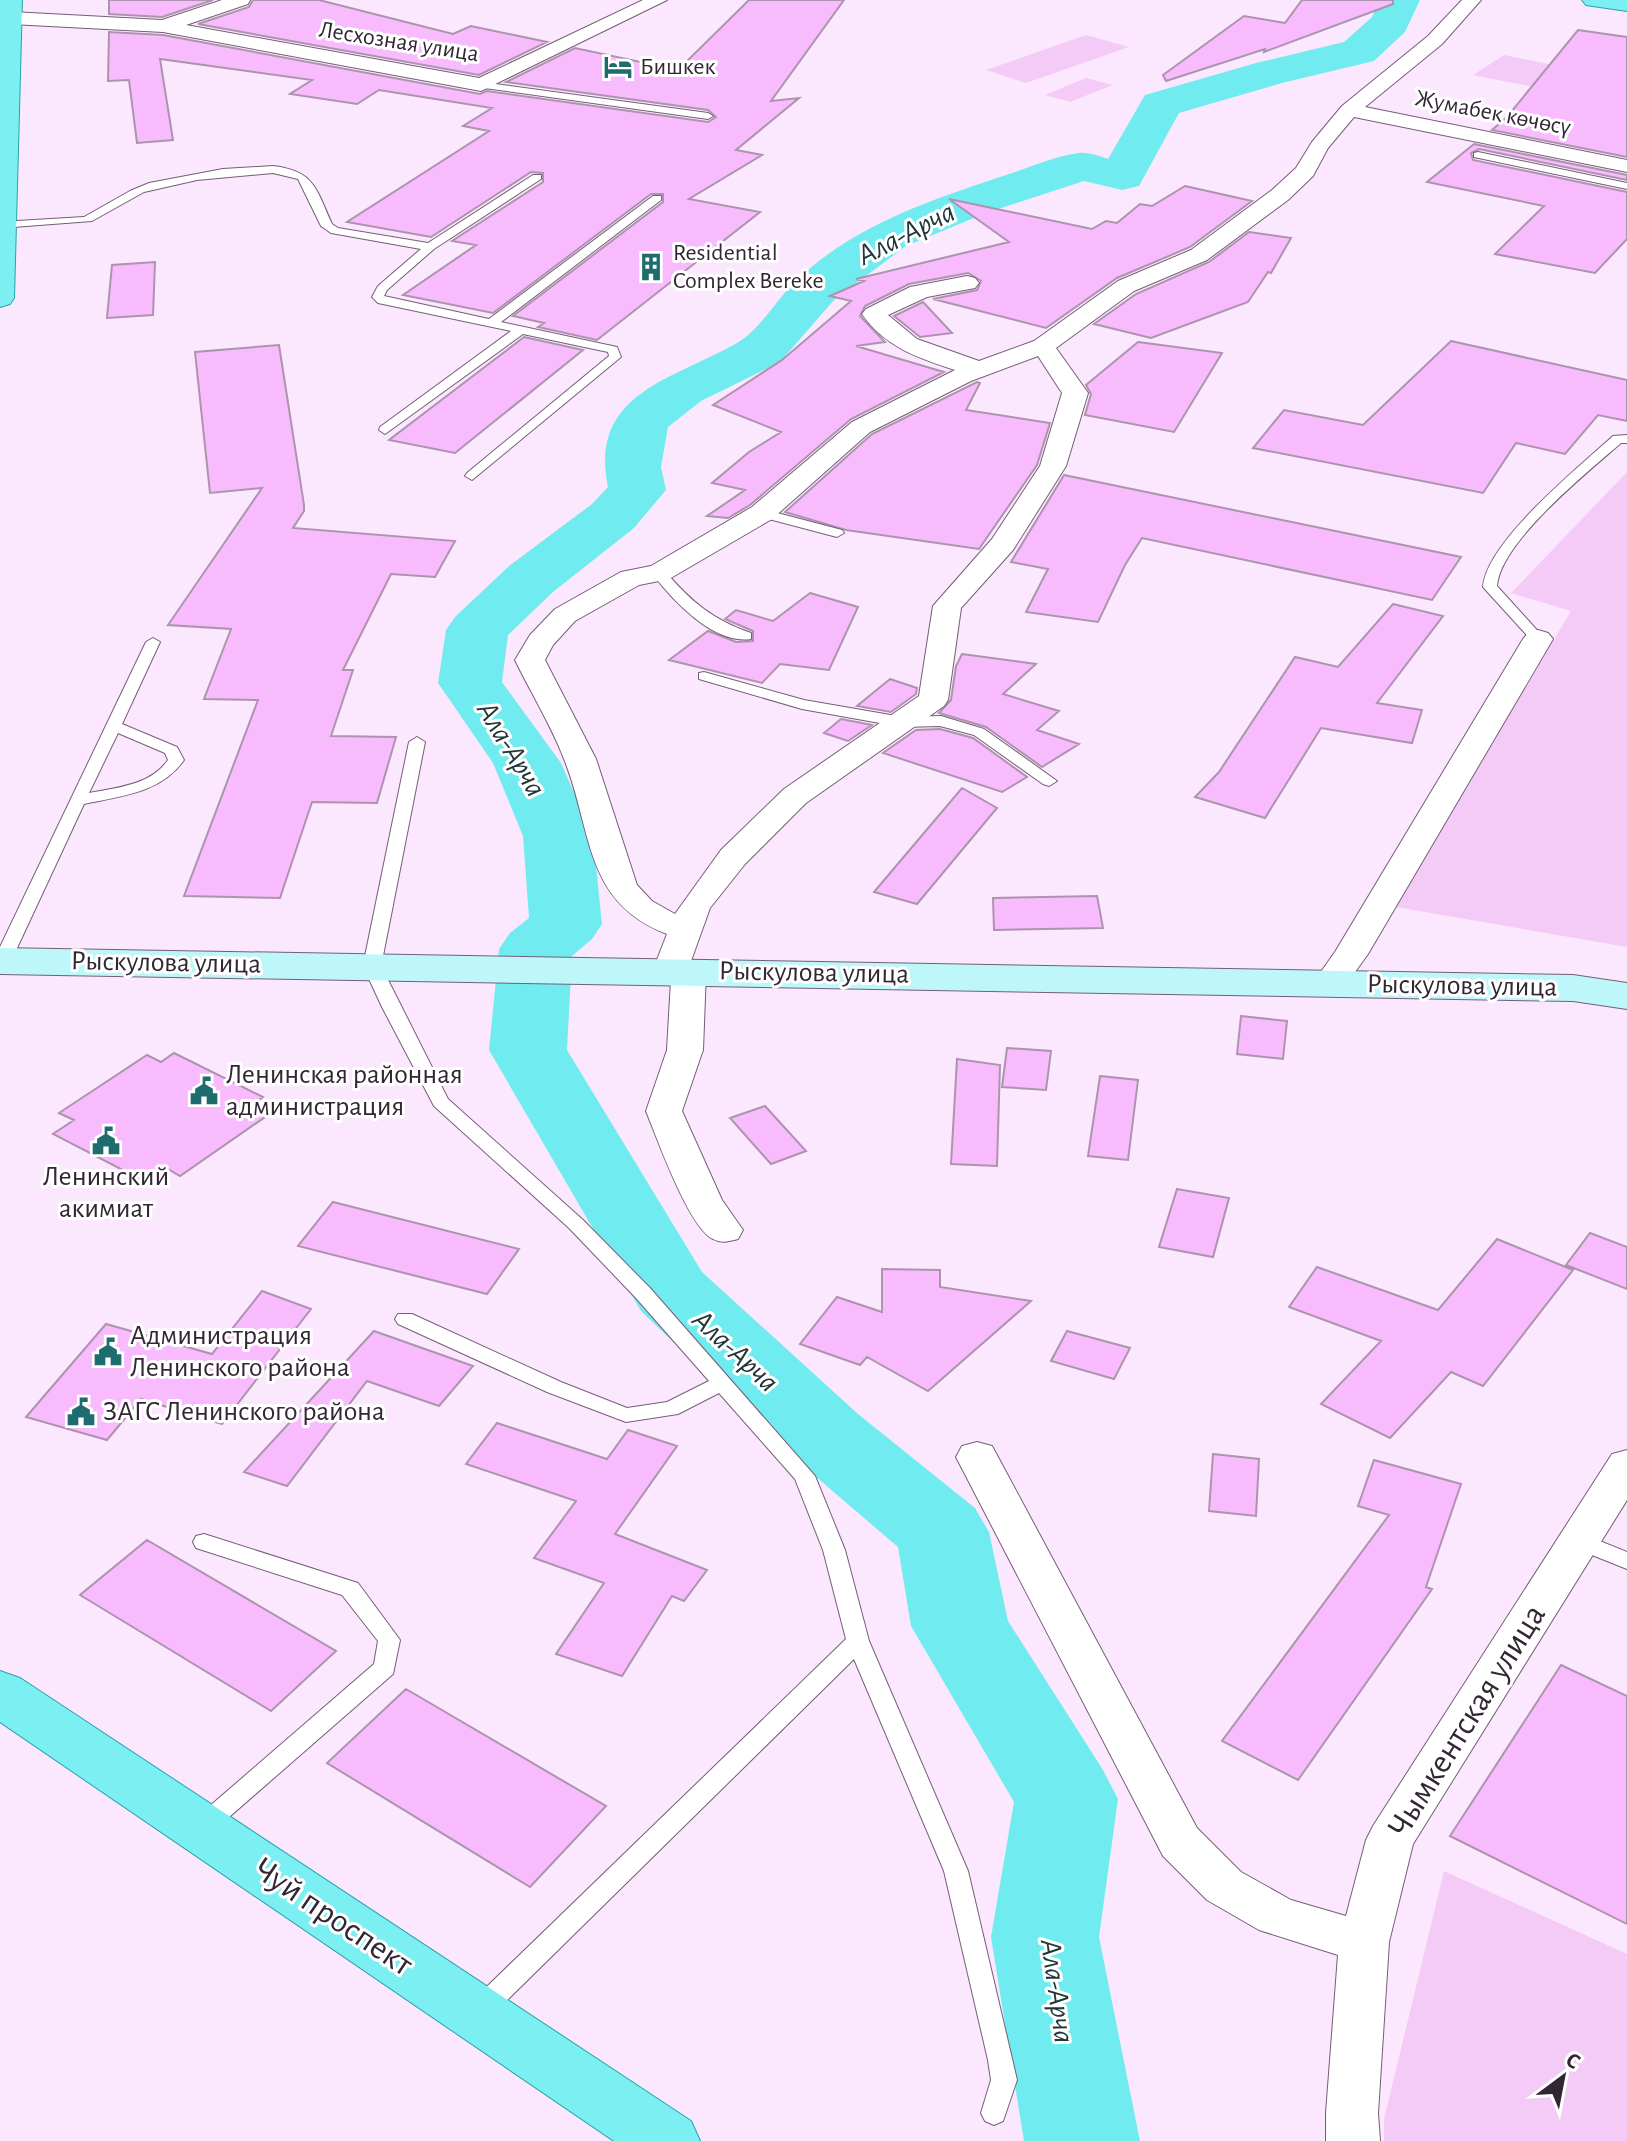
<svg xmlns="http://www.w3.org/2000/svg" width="1627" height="2141" font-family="'Alegreya Sans',sans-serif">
<rect width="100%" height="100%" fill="#fce8fe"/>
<!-- green -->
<path fill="#f4cbf7" d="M 1086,35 L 1129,47 L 1026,83 L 986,70 Z
M 1504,55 L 1568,68 L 1539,88 L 1473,75 Z
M 1086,78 L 1113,85 L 1070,102 L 1045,95 Z
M 1627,472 L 1627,947 L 1396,907 L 1571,611 L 1511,593 Z
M 1444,1871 L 1627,1954 L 1627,2141 L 1384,2141 L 1384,2119 Z"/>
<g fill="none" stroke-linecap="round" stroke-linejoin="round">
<!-- river -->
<path fill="#70ebf0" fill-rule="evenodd" d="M 1380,0 L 1420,0 L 1405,32 L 1374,61 L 1282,83 L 1179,113 L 1139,186 L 1122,190 L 1084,181 L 986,213 L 906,246 L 834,300 L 780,362 L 701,401 L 668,427 L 661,467 L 666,490 L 634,528 L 553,592 L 508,635 L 502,682 L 561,763 L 593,836 L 602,924 L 592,939 L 572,956 L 567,1050 L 702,1272 L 858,1414 L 975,1508 L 989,1532 L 1008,1621 L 1103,1770 L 1118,1799 L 1099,1937 L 1140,2141 L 1024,2141 L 991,1937 L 1014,1802 L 911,1626 L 898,1547 L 794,1458 L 641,1311 L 489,1050 L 499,949 L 510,933 L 529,918 L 523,836 L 493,763 L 438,683 L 446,630 L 455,617 L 509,566 L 592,504 L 608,487 C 588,391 677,379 740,341 C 762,327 778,297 798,279 C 856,224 934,199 1009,174 C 1031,167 1055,156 1079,153 C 1088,152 1099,156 1108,159 L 1145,95 L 1256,63 L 1344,42 L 1372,17 Z"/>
</g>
<!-- building -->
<path fill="#f8bcfe" stroke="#ac94ad" stroke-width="2" d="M 109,0 L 213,0 L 162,17 L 109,14 Z
M 253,0 L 319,0 L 453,34 L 471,26 L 547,42 L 479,75 L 198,24 L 249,7 Z
M 749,0 L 844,0 L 771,101 L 799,98 L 736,150 L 762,155 L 689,199 L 760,212 L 597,340 L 538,327 L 544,323 L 513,316 L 663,202 L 663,194 L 651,194 L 493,313 L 403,295 L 476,245 L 452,241 L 543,182 L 543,173 L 531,172 L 431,237 L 347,222 L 489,131 L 463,126 L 492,108 L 379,90 L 357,104 L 290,94 L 312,80 L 160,59 L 173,140 L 137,143 L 129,80 L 108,81 L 109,32 L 163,35 L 480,94 L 487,91 L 708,122 L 716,117 L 708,110 L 506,82 L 575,48 L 678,70 Z
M 1302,0 L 1393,0 L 1393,4 L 1264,52 L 1265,49 L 1166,81 L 1163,75 L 1244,16 L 1285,23 Z
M 1578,30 L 1627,37 L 1627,157 L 1492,130 L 1507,117 Z
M 1474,144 L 1627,175 L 1627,180 L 1479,149 L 1471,153 L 1473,160 L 1627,192 L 1627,239 L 1595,273 L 1495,254 L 1544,206 L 1427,182 Z
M 1185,186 L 1252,201 L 1190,247 L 1117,278 L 1046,328 L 933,299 L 977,290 L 981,281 L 968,273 L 909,284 L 865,306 L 860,316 L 885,342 L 856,346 L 944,372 L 851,419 L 750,505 L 728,518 L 707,516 L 745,490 L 712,483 L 749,452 L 781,432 L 713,405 L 782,360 L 851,301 L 830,296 L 864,281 L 856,279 L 1009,242 L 949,199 L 1092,229 L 1106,221 L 1117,223 L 1140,204 L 1152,206 Z
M 1249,232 L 1291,238 L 1271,273 L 1268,272 L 1248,302 L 1151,338 L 1094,324 L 1136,294 L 1209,262 Z
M 155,262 L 153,315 L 107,318 L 112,265 Z
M 923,302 L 952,333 L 920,337 L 894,316 Z
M 524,337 L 583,350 L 455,453 L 389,440 Z
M 1451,341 L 1627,380 L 1627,421 L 1598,415 L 1565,454 L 1516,443 L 1483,493 L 1253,448 L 1284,410 L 1363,425 Z
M 1138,342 L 1222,353 L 1174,432 L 1085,415 L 1091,394 L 1086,385 Z
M 279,345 L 304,505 L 304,511 L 293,528 L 455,541 L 435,577 L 391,574 L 343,670 L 353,670 L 331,736 L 396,737 L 377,803 L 312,802 L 280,898 L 184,896 L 258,700 L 204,699 L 231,629 L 168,625 L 262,488 L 210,493 L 195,352 Z
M 977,382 L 980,383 L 966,410 L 1050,423 L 1037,465 L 979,549 L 846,530 L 785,512 L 872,434 Z
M 1064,475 L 1461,557 L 1432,600 L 1142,538 L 1125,565 L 1098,622 L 1026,612 L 1048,569 L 1011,562 Z
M 810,593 L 858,607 L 829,670 L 780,664 L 762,683 L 669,660 L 708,631 L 736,642 L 753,641 L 753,631 L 725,619 L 736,610 L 773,621 Z
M 1393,604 L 1443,616 L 1377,703 L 1422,710 L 1412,743 L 1321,728 L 1265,818 L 1195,797 L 1219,772 L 1295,657 L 1338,667 Z
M 962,654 L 1036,664 L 1003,694 L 1059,711 L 1037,730 L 1079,744 L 1042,767 L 986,727 L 939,713 L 951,700 L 956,666 Z
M 890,679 L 917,688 L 916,694 L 891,712 L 857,706 Z
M 841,719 L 872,725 L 848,741 L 824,733 Z
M 940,729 L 973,738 L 1027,777 L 1002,792 L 883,753 L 916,730 Z
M 962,788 L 997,808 L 917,904 L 874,892 Z
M 1097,896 L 1103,928 L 994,930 L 993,898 Z
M 1241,1016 L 1287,1021 L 1283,1059 L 1237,1054 Z
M 1007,1048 L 1051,1051 L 1046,1090 L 1002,1087 Z
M 174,1053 L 263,1097 L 251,1106 L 268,1115 L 180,1176 L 164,1167 L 144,1181 L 53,1134 L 74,1120 L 59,1113 L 147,1055 L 161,1062 Z
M 957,1059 L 1000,1065 L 997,1166 L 951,1164 Z
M 1100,1076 L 1138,1080 L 1128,1160 L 1088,1156 Z
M 765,1106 L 806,1151 L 771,1164 L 730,1118 Z
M 1177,1189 L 1229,1198 L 1213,1257 L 1159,1247 Z
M 333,1202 L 519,1249 L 487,1294 L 298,1246 Z
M 1590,1233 L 1627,1247 L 1627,1289 L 1566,1265 Z
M 1497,1239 L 1573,1270 L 1483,1386 L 1451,1372 L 1390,1438 L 1321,1404 L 1381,1341 L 1289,1307 L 1317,1267 L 1438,1310 Z
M 882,1269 L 940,1270 L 940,1287 L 1031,1301 L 928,1391 L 867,1357 L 860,1365 L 800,1344 L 837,1297 L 882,1312 Z
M 262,1291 L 311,1309 L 222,1424 L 141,1399 L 107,1440 L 26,1417 L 106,1324 L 212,1354 Z
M 374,1331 L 473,1366 L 439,1406 L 367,1381 L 287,1486 L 244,1472 Z
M 1067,1331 L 1130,1348 L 1114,1379 L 1051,1361 Z
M 497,1423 L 607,1459 L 628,1430 L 677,1446 L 615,1534 L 707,1570 L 684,1601 L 672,1596 L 622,1676 L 556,1654 L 604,1583 L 534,1558 L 576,1501 L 466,1464 Z
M 1213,1454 L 1259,1459 L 1256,1516 L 1209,1511 Z
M 1374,1460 L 1461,1484 L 1426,1587 L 1432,1589 L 1298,1780 L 1222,1741 L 1389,1515 L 1358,1506 Z
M 147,1540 L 336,1651 L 271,1711 L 80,1595 Z
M 1561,1665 L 1627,1696 L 1627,1924 L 1450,1836 Z
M 406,1689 L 606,1806 L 530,1887 L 327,1763 Z"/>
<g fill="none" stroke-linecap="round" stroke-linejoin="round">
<defs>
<path id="service" d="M 481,82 L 708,113 L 713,116 L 708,119 L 477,87 L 476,85 Z
M 1478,152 L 1627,183 L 1627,189 L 1474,157 L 1474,153 Z
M 273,166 C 315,171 316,189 332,224 L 338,228 L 428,243 L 533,175 L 541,175 L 541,179 L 434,249 L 387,290 L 384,296 L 489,319 L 653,196 L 661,196 L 661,200 L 501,322 L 617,347 L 621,357 L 472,480 L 465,476 L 467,473 L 609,356 L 608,352 L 523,334 L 385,434 L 379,430 L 380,427 L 511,331 L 378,303 L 372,297 L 378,286 L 421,249 L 331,233 L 321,226 L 298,179 L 273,173 L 197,180 L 144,192 L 92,221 L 0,228 L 0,222 L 84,217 L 130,191 L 149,183 L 223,169 Z
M 1627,435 L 1627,443 L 1621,443 C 1588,472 1500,542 1497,586 L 1545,639 L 1543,642 L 1533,642 L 1483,587 C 1486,542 1579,467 1613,436 Z
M 762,509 L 842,530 L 844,533 L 837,537 L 757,516 L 755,513 Z
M 659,569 L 664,570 C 690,601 713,620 751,633 L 751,639 C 714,645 672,600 652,573 Z
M 153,638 L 160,642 L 122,724 L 177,747 L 184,760 C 161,793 121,796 84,804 L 11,961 L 8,965 L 0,966 L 0,947 L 146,642 ZM 118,733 L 165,753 L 168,760 C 151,785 116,788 89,793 Z
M 704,672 L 804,700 L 902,717 L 941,716 L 984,729 L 1057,781 L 1049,786 L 1043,784 L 974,735 L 940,726 L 902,727 L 802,709 L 699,679 L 699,673 Z
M 417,737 L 425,742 L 381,966 L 448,1099 L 583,1220 L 650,1288 L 815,1476 L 845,1550 L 869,1641 L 968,1871 L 1017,2080 L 1003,2121 L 994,2125 L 985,2121 L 981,2113 L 991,2080 L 988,2060 L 944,1871 L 854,1659 L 489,2018 L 480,2021 L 471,2018 L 467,2010 L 471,2002 L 846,1639 L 823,1550 L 795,1479 L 719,1393 L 678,1414 L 626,1422 L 547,1392 L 398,1324 L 395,1319 L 398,1314 L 412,1314 L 561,1382 L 627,1408 L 667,1402 L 709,1381 L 636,1298 L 569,1228 L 434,1106 L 382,1007 L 363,966 L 409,742 Z
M 1580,1533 L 1627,1552 L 1627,1569 L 1572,1547 L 1569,1541 L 1572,1535 Z
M 204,1534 L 358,1583 L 400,1640 L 393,1674 L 212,1832 L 204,1835 L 196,1832 L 192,1825 L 196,1818 L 374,1664 L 378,1641 L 342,1595 L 196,1548 L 193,1542 L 196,1536 Z"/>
<path id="minor" d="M 222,0 L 250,0 L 248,4 L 186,25 L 479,78 L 643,0 L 667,0 L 481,91 L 163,32 L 11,24 L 1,18 L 11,12 L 162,20 Z
M 1462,0 L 1481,0 L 1442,44 L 1365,107 L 1627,160 L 1627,172 L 1354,117 L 1328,148 L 1313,176 L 1288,200 L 1207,260 L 1134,291 L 1056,348 L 1088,393 L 1066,466 L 1013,550 L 961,608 L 948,700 L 944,706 L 806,803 L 745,864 L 710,908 L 691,961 L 701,964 L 706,971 L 703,1050 L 682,1111 L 722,1200 L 743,1230 L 738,1239 C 729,1241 722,1244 713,1239 C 689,1228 657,1138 646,1111 L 667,1050 L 671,980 L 658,977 L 653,970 L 667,934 C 583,902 593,831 564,759 C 551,725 531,693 515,660 L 530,635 L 555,609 L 621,572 L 651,566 L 752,507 L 852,422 L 955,370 C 918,358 885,347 862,314 L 866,309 L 910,287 L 967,276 L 975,278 L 979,283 L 975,288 L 927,297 L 888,315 L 917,339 L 979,361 L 1034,341 L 1118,281 L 1191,250 L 1272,190 L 1296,168 L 1312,142 L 1342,106 L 1428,36 ZM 1038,356 L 1062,393 L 1040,466 L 992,539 L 933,606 L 919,696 L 784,789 L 721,850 L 675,914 L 652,901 L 637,885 L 596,759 L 545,660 L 553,645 L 575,621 L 639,585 L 669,579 L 772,519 L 870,432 L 971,381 Z
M 1538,630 L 1548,633 L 1553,639 L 1368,954 L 1342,990 L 1330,993 L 1318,990 L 1313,983 L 1335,952 L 1523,639 L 1528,633 Z
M 977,1442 L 992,1446 L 998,1457 L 1197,1828 L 1241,1872 L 1291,1900 L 1346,1916 L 1366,1840 L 1373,1826 L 1612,1454 L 1627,1450 L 1627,1500 L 1413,1844 L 1389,1942 L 1378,2113 L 1380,2141 L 1326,2141 L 1326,2113 L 1338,1955 L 1259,1930 L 1207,1900 L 1163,1856 L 956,1457 L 962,1446 Z"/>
<path id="secondary" d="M 0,948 L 1573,975 L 1627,983 L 1627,1009 L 1573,1001 L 0,974 Z"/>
<path id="primary" d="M 0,0 L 22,0 L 14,298 L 10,304 L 0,307 Z
M 1582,0 L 1627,0 L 1627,11 L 1586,5 Z
M 0,1671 L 20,1678 L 691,2121 L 700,2141 L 614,2141 L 0,1722 Z"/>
</defs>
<!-- service casing -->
<use href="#service" stroke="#745e76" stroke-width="2"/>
<!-- minor casing -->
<use href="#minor" stroke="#745e76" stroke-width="2"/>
<!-- secondary casing -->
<use href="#secondary" stroke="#745e76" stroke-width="2"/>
<!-- primary casing -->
<use href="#primary" stroke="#29a2aa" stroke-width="2"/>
<!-- service -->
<use href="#service" fill="#fff" fill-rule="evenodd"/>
<!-- minor -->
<use href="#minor" fill="#fff" fill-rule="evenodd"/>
<!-- secondary -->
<use href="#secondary" fill="#bef7f9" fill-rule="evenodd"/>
<!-- primary -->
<use href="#primary" fill="#7ceff2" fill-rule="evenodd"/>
</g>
<!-- icons -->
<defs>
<symbol id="hotel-bare" viewBox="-9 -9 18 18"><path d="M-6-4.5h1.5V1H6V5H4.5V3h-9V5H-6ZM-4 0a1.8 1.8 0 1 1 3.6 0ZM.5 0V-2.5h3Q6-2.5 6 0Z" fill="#1f6c6e" stroke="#fff" stroke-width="2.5" paint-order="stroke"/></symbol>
<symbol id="building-bare" viewBox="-9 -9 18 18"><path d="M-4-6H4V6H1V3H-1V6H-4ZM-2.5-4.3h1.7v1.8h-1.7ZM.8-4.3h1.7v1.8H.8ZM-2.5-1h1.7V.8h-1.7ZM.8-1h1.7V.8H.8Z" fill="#1f6c6e" stroke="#fff" stroke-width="2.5" paint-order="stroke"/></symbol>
<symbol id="civic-bare" viewBox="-9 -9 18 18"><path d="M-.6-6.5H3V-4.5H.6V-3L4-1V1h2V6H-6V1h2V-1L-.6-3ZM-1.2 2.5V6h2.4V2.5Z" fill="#1f6c6e" stroke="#fff" stroke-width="2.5" paint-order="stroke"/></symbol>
</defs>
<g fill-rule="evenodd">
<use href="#hotel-bare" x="598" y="47" width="40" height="40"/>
<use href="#building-bare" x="631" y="247" width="40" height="40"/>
<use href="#civic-bare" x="184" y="1071" width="40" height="40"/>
<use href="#civic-bare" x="86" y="1121" width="40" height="40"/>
<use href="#civic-bare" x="88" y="1332" width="40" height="40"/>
<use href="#civic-bare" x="61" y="1392" width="40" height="40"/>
</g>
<g text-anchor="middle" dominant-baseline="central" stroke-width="6" stroke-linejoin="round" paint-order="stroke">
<!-- far-street labels -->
<g font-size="24" fill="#312732" stroke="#fff">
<text transform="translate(399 42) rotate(9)">Лесхозная улица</text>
<text transform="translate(1493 113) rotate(11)">Жумабек көчөсү</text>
</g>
<!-- far-poi labels -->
<g font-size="24" fill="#312732" stroke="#fff" text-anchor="start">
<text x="640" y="67">Бишкек</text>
<text x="673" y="253">Residential<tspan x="673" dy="28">Complex Bereke</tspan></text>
</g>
<!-- street labels -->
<g font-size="28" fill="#312732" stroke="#fff">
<text transform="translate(166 963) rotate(1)">Рыскулова улица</text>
<text transform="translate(814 973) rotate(1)">Рыскулова улица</text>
<text transform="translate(1462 986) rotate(1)">Рыскулова улица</text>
</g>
<!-- poi labels -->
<g font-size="28" fill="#312732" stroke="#fff" text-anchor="start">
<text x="226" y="1075">Ленинская районная<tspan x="226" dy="32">администрация</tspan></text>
<text x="106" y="1177" text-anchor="middle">Ленинский<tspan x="106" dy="32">акимиат</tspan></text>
<text x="130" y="1336">Администрация<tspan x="130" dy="32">Ленинского района</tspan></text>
<text x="103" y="1412">ЗАГС Ленинского района</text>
</g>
<!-- water labels -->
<g font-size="30" font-style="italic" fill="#203637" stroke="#fff">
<text transform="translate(906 234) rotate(-27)">Ала-Арча</text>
<text transform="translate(511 749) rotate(59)">Ала-Арча</text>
<text transform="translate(735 1351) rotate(43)">Ала-Арча</text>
<text transform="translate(1057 1991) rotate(82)">Ала-Арча</text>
</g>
<!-- near-street labels -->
<g font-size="34" fill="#312732" stroke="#fff">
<text transform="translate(1467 1721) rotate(-58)">Чымкентская улица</text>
<text transform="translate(333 1917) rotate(34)">Чуй проспект</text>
</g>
</g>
<!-- north arrow -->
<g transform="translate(1563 2077) rotate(32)" stroke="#ffffff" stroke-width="6" paint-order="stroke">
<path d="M0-6L14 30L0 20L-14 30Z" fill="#312732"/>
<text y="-12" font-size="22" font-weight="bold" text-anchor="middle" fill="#312732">С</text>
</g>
</svg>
